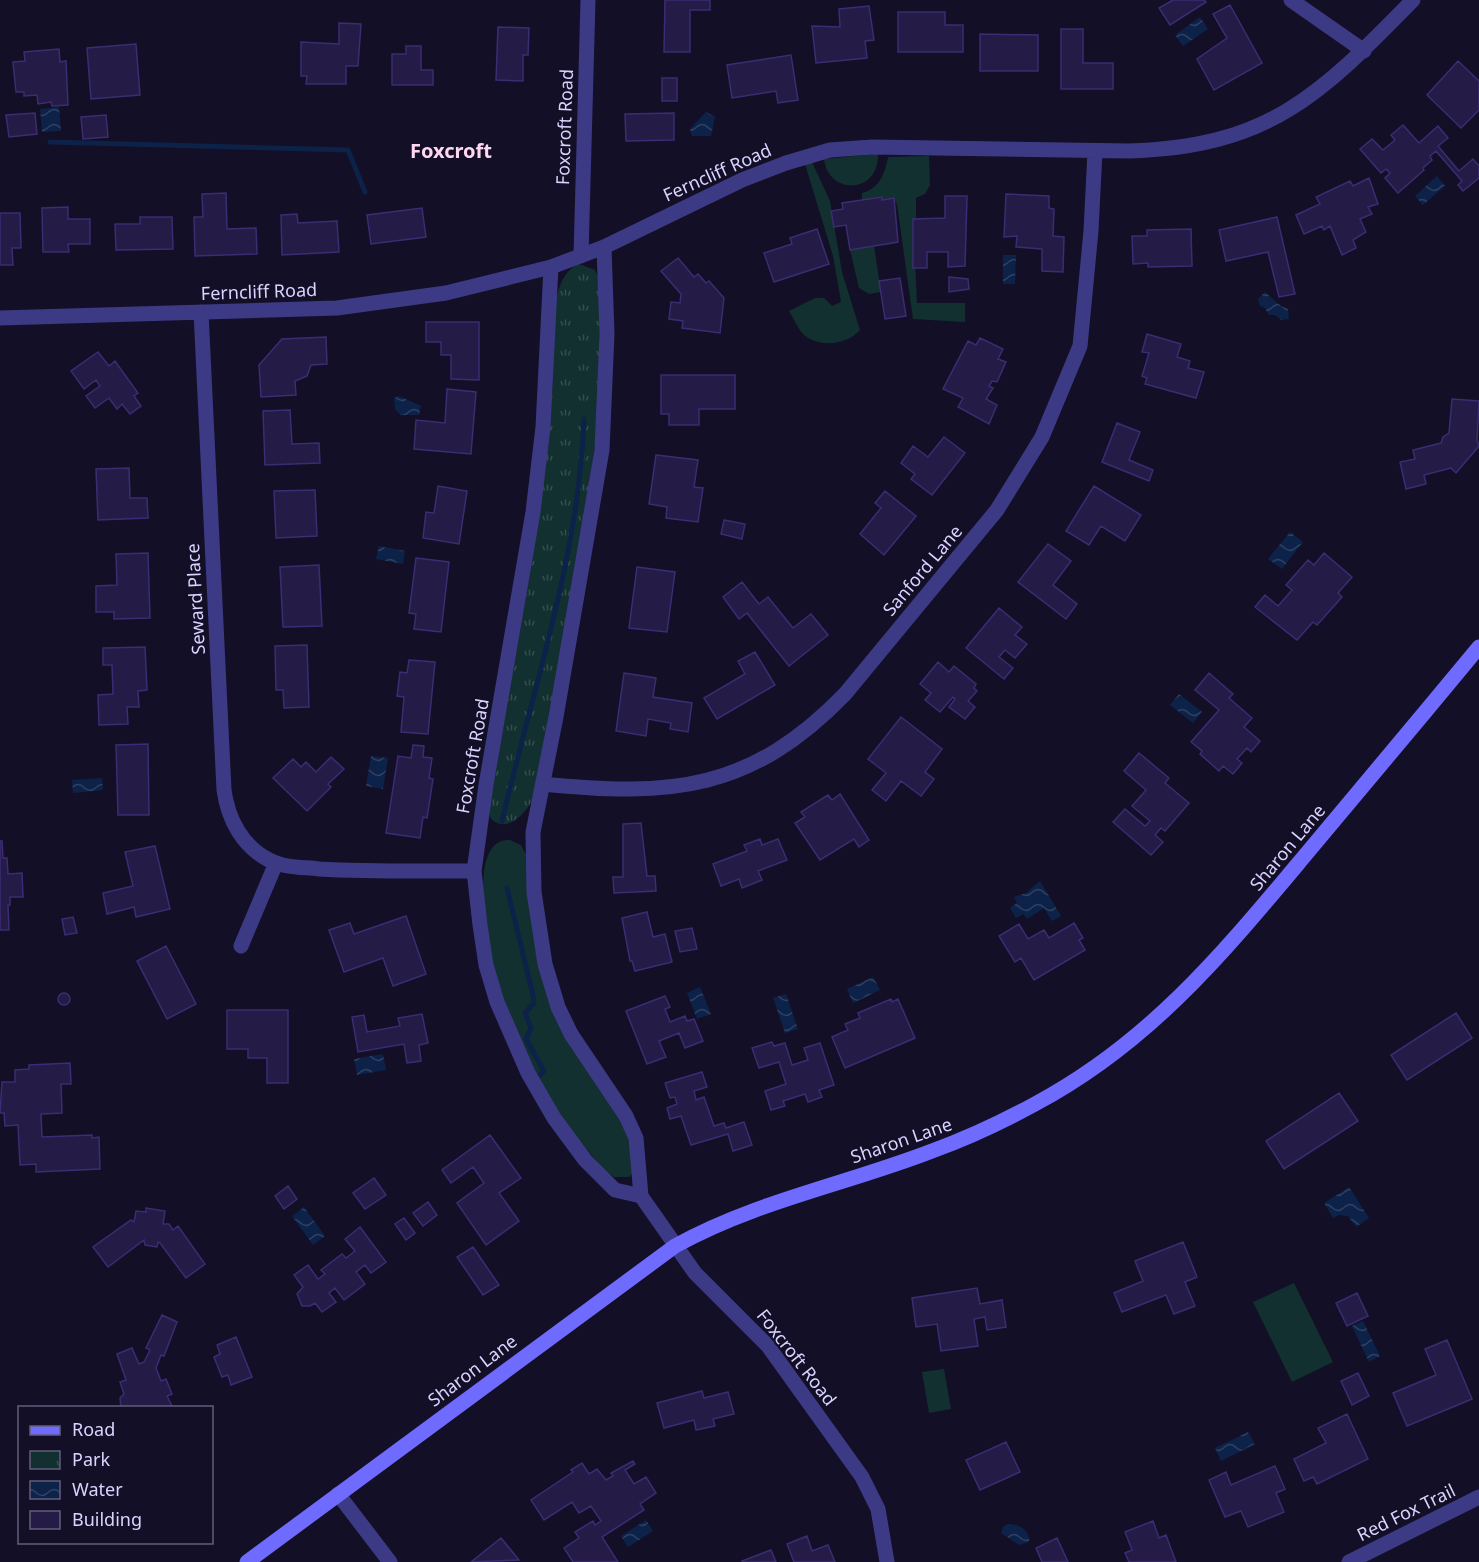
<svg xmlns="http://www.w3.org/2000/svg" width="1479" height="1562" font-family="'Noto Sans',sans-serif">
<defs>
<pattern id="park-tufts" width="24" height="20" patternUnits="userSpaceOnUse" patternTransform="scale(1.5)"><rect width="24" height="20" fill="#12302f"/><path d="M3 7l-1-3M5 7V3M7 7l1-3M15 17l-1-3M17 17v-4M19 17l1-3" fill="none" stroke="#344d4e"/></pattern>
<pattern id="water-waves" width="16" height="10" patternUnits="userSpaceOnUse" patternTransform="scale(1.5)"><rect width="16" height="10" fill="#0c2248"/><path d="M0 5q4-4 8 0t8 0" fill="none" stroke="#2f4163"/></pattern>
</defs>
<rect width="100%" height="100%" fill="#130f26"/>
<!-- grass -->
<path fill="#12302f" d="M 878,154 C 879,195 828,195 824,159 Z
M 929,156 L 930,185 L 925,194 L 916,198 L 916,219 L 913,219 L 917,303 L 965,303 L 965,322 L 913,319 L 897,204 L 894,200 L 882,200 L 881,197 L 862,200 L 862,193 C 880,188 885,173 888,157 Z
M 812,162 L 830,201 L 842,272 L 860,330 C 847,345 820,348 804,335 C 798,329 793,318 789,311 L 815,298 L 824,298 L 832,306 L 841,302 L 833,256 L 805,164 Z
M 874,246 L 881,292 L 869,294 L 859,288 L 850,250 Z
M 510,840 L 521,845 L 527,856 L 540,970 L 628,1135 L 633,1173 L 629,1177 L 614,1177 L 607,1172 C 578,1142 554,1109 534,1072 C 523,1050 512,1025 503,1001 C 493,974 460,837 510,840 Z
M 1294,1283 L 1333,1362 L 1292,1382 L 1253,1302 Z
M 944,1369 L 951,1409 L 929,1413 L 922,1372 Z"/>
<!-- park -->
<path fill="url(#park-tufts)" d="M 579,264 L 595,270 L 600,281 L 599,419 L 561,664 L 532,801 C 523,816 507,833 491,819 L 489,813 C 511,673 541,536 552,395 C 555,362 543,278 579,264 Z"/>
<!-- water -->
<path fill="url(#water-waves)" d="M 1200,17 L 1208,29 L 1183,46 L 1175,35 Z
M 59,107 L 61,131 L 42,132 L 40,109 Z
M 706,112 L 715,117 L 711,136 L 692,136 L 690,129 Z
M 1437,176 L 1445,186 L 1423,205 L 1415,196 Z
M 1003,255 L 1016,255 L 1015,284 L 1003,284 Z
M 1265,292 L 1281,306 L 1288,309 L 1289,319 L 1281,320 L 1275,315 L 1269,315 L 1265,308 L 1260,306 L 1258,299 Z
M 399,396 L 421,406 L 419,415 L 401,415 L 395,409 L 394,398 Z
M 1290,532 L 1303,542 L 1282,569 L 1268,559 Z
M 379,546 L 405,551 L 403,564 L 376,559 Z
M 1179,694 L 1202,712 L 1193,723 L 1170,705 Z
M 371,756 L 388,758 L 383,789 L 366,786 Z
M 102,778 L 103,790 L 73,793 L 72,780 Z
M 1040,881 L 1061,916 L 1052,921 L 1044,908 L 1027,919 L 1023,914 L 1016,918 L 1010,908 L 1017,903 L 1014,897 L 1026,893 Z
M 873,977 L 880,990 L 853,1003 L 847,989 Z
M 700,987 L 711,1014 L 697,1019 L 687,993 Z
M 786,994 L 798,1029 L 785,1033 L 773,998 Z
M 383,1054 L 386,1070 L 357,1075 L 354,1059 Z
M 1349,1187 L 1369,1218 L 1356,1227 L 1348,1216 L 1339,1215 L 1333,1218 L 1324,1203 Z
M 304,1207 L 325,1236 L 313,1245 L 292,1216 Z
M 1363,1321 L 1380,1356 L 1369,1362 L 1352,1326 Z
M 1248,1432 L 1255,1444 L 1221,1461 L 1215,1448 Z
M 646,1520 L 653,1531 L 628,1547 L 621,1536 Z
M 1008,1524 C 1019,1524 1030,1530 1029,1542 L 1019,1545 L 1001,1533 L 1003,1527 Z"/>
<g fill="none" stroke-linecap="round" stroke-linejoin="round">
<!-- stream -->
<path stroke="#0c2248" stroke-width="5" d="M 50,142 L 348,150 L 365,192
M 502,821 C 533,688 579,556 584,419
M 507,888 L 533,995 L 534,1003 L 525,1013 L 531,1028 L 526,1039 L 544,1071 L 540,1075"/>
</g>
<!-- building -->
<path fill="#241b47" stroke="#3b2d73" stroke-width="1.5" d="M 665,0 L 710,0 L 710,10 L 690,10 L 690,52 L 664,52 Z
M 1173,0 L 1204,0 L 1206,2 L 1170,25 L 1159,8 Z
M 1230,5 L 1262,63 L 1214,90 L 1197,59 L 1227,38 L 1213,14 Z
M 869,6 L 874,40 L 865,41 L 867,58 L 816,63 L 812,26 L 840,27 L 839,9 Z
M 898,12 L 945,12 L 945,25 L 963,25 L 963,52 L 898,52 Z
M 339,23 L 361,24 L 358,66 L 346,66 L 346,84 L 306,84 L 307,76 L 301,76 L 301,42 L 339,44 Z
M 498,27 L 529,28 L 528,55 L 523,55 L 523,81 L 496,80 Z
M 1061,29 L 1083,29 L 1083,63 L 1113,63 L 1113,89 L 1061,89 Z
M 980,34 L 1038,35 L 1038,71 L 980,71 Z
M 136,44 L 140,95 L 91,99 L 87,48 Z
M 406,46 L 421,46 L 421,70 L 433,70 L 433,85 L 392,85 L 392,54 L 406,54 Z
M 59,49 L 60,62 L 66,61 L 68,105 L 52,106 L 51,102 L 38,104 L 37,95 L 24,96 L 24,92 L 16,92 L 13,62 L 25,61 L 24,52 Z
M 791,55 L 798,100 L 778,103 L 776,91 L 732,98 L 727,65 Z
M 1458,61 L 1479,81 L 1479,110 L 1461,128 L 1427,95 Z
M 662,78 L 677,78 L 677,101 L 662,101 Z
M 35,113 L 37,134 L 9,137 L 6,115 Z
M 674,113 L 674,140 L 626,141 L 625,114 Z
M 106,115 L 108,137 L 83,139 L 81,117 Z
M 1403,125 L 1419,143 L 1438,126 L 1448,138 L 1438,146 L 1459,171 L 1473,159 L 1479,166 L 1479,178 L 1463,191 L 1458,185 L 1462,181 L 1436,151 L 1430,156 L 1432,160 L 1423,168 L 1424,170 L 1398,193 L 1385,178 L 1390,173 L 1386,169 L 1381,173 L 1360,149 L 1372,139 L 1383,150 L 1395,140 L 1391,135 Z
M 1369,178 L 1378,204 L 1368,207 L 1372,214 L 1360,219 L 1366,232 L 1353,240 L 1356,248 L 1342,255 L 1330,226 L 1324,230 L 1322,226 L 1304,234 L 1296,215 L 1320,204 L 1316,197 L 1350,181 L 1353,186 Z
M 226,193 L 227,229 L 256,228 L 257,254 L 195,256 L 194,217 L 203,217 L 202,194 Z
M 1006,194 L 1049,196 L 1049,208 L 1054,209 L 1053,236 L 1064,237 L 1063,272 L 1042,271 L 1042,249 L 1016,247 L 1017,236 L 1004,237 Z
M 945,196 L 967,196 L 965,266 L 948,267 L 948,252 L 927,252 L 927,268 L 913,268 L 913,219 L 945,218 Z
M 882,197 L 882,200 L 894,198 L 898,242 L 850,250 L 846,225 L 834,227 L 831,211 L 843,209 L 842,203 Z
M 68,207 L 68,219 L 90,219 L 90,244 L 68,244 L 69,252 L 43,252 L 42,208 Z
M 422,208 L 426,237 L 371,244 L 367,215 Z
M 0,213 L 20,213 L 21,248 L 12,248 L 13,265 L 0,265 Z
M 297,214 L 298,223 L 337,221 L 339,252 L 282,255 L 281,215 Z
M 140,217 L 172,217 L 173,249 L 116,250 L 115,224 L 140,224 Z
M 1277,217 L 1295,294 L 1279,297 L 1268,252 L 1226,261 L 1219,230 Z
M 817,229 L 829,264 L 774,282 L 764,253 L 792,244 L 790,238 Z
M 1191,229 L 1192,266 L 1148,267 L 1148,263 L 1133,264 L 1132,236 L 1147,236 L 1147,230 Z
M 678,258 L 694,277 L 698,274 L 706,283 L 709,281 L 724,298 L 720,333 L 682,328 L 683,321 L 669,319 L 671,302 L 680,303 L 681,294 L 661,271 Z
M 949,277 L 968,279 L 969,289 L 949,292 Z
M 900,278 L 906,316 L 885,319 L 879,281 Z
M 426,322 L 479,322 L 479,380 L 451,379 L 451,355 L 441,355 L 441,342 L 426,342 Z
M 1147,334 L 1181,344 L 1177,357 L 1190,361 L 1188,368 L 1204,372 L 1196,398 L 1145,384 L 1147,378 L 1142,376 L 1149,353 L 1142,352 Z
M 326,337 L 327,364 L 311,365 L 307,376 L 295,381 L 296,395 L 261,397 L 259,365 L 282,339 Z
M 980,338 L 1003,349 L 998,359 L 1006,362 L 997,382 L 992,381 L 989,386 L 993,388 L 986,399 L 997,405 L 989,424 L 958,407 L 963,398 L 943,389 L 968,341 L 976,345 Z
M 98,352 L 109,366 L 115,361 L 138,393 L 134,396 L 141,406 L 130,414 L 122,404 L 117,409 L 109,398 L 95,408 L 86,396 L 100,386 L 96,380 L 84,389 L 71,371 Z
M 661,375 L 735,375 L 735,409 L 699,409 L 699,425 L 669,425 L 669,414 L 661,414 Z
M 447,389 L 476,392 L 471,454 L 414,449 L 416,420 L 445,423 Z
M 1452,399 L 1479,401 L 1477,440 L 1479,446 L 1456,473 L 1451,468 L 1424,475 L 1426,484 L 1406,489 L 1400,462 L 1415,459 L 1413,450 L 1441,443 L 1443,437 L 1449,433 Z
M 290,410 L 292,444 L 319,443 L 320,463 L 265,465 L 263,411 Z
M 1117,423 L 1140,432 L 1129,460 L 1153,470 L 1149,481 L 1102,462 Z
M 944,437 L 965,453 L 932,495 L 911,479 L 915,474 L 901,463 L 913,446 L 928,457 Z
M 656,455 L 698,460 L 694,487 L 703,488 L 698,522 L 666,518 L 667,507 L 649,504 Z
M 129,468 L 130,498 L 147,498 L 148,518 L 98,520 L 96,469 Z
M 438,486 L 467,491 L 459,544 L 423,538 L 426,512 L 434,513 Z
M 1094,486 L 1141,515 L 1125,541 L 1101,526 L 1089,545 L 1066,531 Z
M 315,490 L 317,536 L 276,538 L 274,491 Z
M 885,491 L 916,516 L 884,555 L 860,534 L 881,508 L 875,503 Z
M 724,520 L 745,524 L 742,539 L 721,534 Z
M 1048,544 L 1071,561 L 1053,585 L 1077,604 L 1066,619 L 1018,582 Z
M 148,553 L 150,618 L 114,619 L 114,612 L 96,612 L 96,586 L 117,585 L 116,554 Z
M 1324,553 L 1352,577 L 1338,593 L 1342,597 L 1317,625 L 1313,622 L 1297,640 L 1255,607 L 1265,595 L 1278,606 L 1292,590 L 1286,585 L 1308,560 L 1314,565 Z
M 416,558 L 449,562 L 441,632 L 414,629 L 416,614 L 409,613 Z
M 319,565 L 322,626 L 283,627 L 280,567 Z
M 637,567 L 675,572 L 667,632 L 629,628 Z
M 742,582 L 759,604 L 768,597 L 793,628 L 811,614 L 828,635 L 789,666 L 747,613 L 739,619 L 723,597 Z
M 999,608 L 1022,627 L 1015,635 L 1027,644 L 1015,658 L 1005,650 L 999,657 L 1013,668 L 1004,679 L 966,648 Z
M 307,645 L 309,707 L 284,708 L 283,690 L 276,690 L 275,646 Z
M 145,647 L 147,690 L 138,691 L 139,707 L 127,707 L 128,724 L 99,725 L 98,695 L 113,694 L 112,665 L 103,665 L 103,648 Z
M 755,652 L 775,685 L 717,719 L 704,698 L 745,674 L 738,661 Z
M 409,660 L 435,662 L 428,734 L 401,732 L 404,697 L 397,696 L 400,672 L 407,673 Z
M 938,662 L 949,672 L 954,666 L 976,684 L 974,688 L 977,691 L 968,701 L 975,707 L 965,719 L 949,707 L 955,699 L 953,697 L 940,712 L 925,700 L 931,693 L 920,684 Z
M 624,673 L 656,678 L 653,697 L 692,703 L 688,732 L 670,729 L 671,723 L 648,719 L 646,736 L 616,731 Z
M 1209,673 L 1233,694 L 1229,698 L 1252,718 L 1244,727 L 1260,741 L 1251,752 L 1247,748 L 1237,759 L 1242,763 L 1233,774 L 1223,766 L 1219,771 L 1200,754 L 1202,751 L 1191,742 L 1219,710 L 1195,690 Z
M 901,717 L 942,749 L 925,772 L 934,779 L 921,796 L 901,781 L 886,801 L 872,790 L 886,773 L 868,759 Z
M 148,744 L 149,815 L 118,815 L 116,745 Z
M 413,745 L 424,746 L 423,757 L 432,758 L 429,778 L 433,779 L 427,818 L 423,817 L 420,838 L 386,833 L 398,756 L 411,758 Z
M 1139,753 L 1169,778 L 1165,783 L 1189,803 L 1165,831 L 1161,828 L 1155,835 L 1163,842 L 1151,855 L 1113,822 L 1125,809 L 1145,826 L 1150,821 L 1132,806 L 1146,790 L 1124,771 Z
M 331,757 L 344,769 L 328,784 L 331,787 L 307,811 L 273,778 L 293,759 L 301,767 L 306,762 L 316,772 Z
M 840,794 L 869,840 L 859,847 L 854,839 L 820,860 L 795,823 L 805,817 L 801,812 L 828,795 L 832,800 Z
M 641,823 L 647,876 L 655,876 L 656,891 L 614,893 L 613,877 L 623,877 L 623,824 Z
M 760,839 L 762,845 L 778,839 L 787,860 L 758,871 L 762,880 L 742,888 L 739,879 L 721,886 L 713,864 L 747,851 L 744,845 Z
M 0,841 L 2,841 L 3,858 L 7,858 L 8,874 L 22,873 L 23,897 L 10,897 L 10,905 L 8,905 L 9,930 L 0,930 Z
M 155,846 L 170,909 L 136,917 L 134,907 L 107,914 L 103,893 L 133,886 L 125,852 Z
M 647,912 L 653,937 L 665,934 L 672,962 L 635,971 L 632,961 L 630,961 L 622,918 Z
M 406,916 L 426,974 L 393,986 L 383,958 L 344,972 L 329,930 L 350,923 L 354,934 Z
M 73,917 L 77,933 L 65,935 L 62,919 Z
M 1074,923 L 1083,938 L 1079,940 L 1085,950 L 1034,980 L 1021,958 L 1015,962 L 999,936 L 1019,924 L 1028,939 L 1044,930 L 1049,938 Z
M 692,928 L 697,949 L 680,952 L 675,931 Z
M 166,946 L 196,1004 L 167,1019 L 137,961 Z
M58 999a6 6 0 1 1 12 0a6 6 0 1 1-12 0Z
M 665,996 L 670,1007 L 665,1009 L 670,1022 L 685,1016 L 687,1021 L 694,1019 L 703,1041 L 685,1048 L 679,1033 L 659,1041 L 666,1057 L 647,1064 L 626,1011 Z
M 891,999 L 892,1002 L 898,999 L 915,1038 L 845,1068 L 832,1037 L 848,1030 L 845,1024 L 860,1018 L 858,1013 Z
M 227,1010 L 288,1010 L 288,1083 L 267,1083 L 267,1058 L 248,1058 L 248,1049 L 227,1049 Z
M 1456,1013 L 1472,1038 L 1407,1080 L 1391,1055 Z
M 422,1014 L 428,1043 L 419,1045 L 421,1061 L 407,1063 L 404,1044 L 358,1052 L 352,1017 L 364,1015 L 367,1032 L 400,1026 L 398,1018 Z
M 772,1042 L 774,1046 L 785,1043 L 792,1065 L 808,1060 L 804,1048 L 820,1043 L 834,1085 L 819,1090 L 822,1097 L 808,1102 L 805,1094 L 783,1101 L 785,1106 L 771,1110 L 765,1091 L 786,1084 L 779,1062 L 759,1068 L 752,1048 Z
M 70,1063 L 71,1084 L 61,1084 L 62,1113 L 41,1114 L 42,1137 L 92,1135 L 92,1138 L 99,1137 L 100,1169 L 36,1172 L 36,1164 L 20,1165 L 18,1125 L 5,1126 L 4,1113 L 0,1113 L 2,1082 L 15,1082 L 15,1070 L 29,1069 L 29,1065 Z
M 702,1072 L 707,1087 L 694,1091 L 696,1100 L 704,1097 L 714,1126 L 724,1123 L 726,1128 L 744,1122 L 752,1145 L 733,1151 L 728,1134 L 691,1145 L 681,1116 L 670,1119 L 667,1108 L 677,1104 L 675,1097 L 670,1098 L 665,1083 Z
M 1339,1093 L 1358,1121 L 1284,1169 L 1266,1141 Z
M 490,1135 L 521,1178 L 499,1193 L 519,1221 L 486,1245 L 457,1203 L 484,1183 L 473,1167 L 451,1183 L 442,1170 Z
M 374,1178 L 386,1195 L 365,1209 L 353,1193 Z
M 288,1186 L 297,1199 L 284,1209 L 275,1196 Z
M 428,1202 L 437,1215 L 423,1226 L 413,1213 Z
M 146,1208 L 165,1211 L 163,1224 L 169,1224 L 173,1230 L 178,1226 L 205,1264 L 186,1278 L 160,1243 L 158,1242 L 157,1247 L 145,1245 L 144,1240 L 108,1267 L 93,1247 L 131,1220 L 134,1222 L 136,1211 L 146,1212 Z
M 404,1218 L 415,1233 L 406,1240 L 395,1224 Z
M 360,1227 L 386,1262 L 371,1273 L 365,1265 L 356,1272 L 365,1284 L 344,1300 L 335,1288 L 329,1293 L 336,1302 L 322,1312 L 315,1303 L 310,1306 L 302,1306 L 297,1294 L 303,1287 L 294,1275 L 308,1265 L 318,1279 L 325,1274 L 321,1270 L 342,1254 L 346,1258 L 355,1251 L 345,1239 Z
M 1183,1242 L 1197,1277 L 1185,1282 L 1195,1306 L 1174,1314 L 1166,1295 L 1122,1312 L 1114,1293 L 1143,1281 L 1135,1261 Z
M 473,1247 L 499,1285 L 483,1295 L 457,1257 Z
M 977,1288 L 980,1304 L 1002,1300 L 1006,1327 L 987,1330 L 985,1317 L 974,1319 L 978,1346 L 941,1351 L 937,1324 L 916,1327 L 912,1298 Z
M 1357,1293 L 1368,1316 L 1347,1326 L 1336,1303 Z
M 162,1315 L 177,1322 L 164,1356 L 161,1355 L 156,1368 L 161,1381 L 166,1379 L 172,1394 L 167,1396 L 173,1408 L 121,1408 L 120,1398 L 124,1394 L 120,1382 L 126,1380 L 117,1354 L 132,1348 L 139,1364 L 144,1362 L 150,1350 L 146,1348 Z
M 236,1337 L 252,1377 L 231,1385 L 228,1375 L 222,1377 L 214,1357 L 220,1354 L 217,1345 Z
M 1447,1340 L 1472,1399 L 1407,1426 L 1393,1393 L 1436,1375 L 1425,1349 Z
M 1358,1373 L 1369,1396 L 1352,1405 L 1341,1381 Z
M 702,1391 L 704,1398 L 728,1392 L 734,1414 L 713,1419 L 715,1426 L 696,1430 L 694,1420 L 664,1428 L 657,1403 Z
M 1347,1414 L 1368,1459 L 1317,1484 L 1313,1477 L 1304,1481 L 1294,1459 L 1326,1443 L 1318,1428 Z
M 1006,1442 L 1020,1472 L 980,1490 L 966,1460 Z
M 633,1461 L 635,1464 L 625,1470 L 634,1484 L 646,1477 L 656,1493 L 640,1504 L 644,1510 L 602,1537 L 618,1562 L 573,1562 L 564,1548 L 579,1538 L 575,1532 L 593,1521 L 595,1525 L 601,1521 L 591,1506 L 579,1513 L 572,1502 L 544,1520 L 531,1500 L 573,1472 L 571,1470 L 582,1463 L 589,1474 L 597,1469 L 606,1480 L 613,1476 L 611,1473 Z
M 1275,1466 L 1285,1489 L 1276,1493 L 1284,1512 L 1248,1527 L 1241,1511 L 1225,1517 L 1209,1480 L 1226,1472 L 1231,1485 Z
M 1153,1521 L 1159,1538 L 1166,1535 L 1176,1562 L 1129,1562 L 1125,1553 L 1132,1550 L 1125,1532 Z
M 807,1536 L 812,1551 L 828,1545 L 835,1562 L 794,1562 L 787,1544 Z
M 501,1538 L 519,1560 L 471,1562 Z
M 1057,1538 L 1068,1562 L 1042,1562 L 1036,1548 Z
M 771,1550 L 776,1562 L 742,1562 L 742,1561 Z"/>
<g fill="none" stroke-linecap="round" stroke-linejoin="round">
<!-- street -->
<path stroke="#3d3a85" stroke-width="15" d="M 1291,0 L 1364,51
M 604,247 L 607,334 L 602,450 L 556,717 L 533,832 L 534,892 L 545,964 L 558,1007 L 571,1034 L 626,1116 L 636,1138 L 641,1196 L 695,1273 L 768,1346 L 862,1477 L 878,1509 L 887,1562
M 581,256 L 588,0
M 551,267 L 543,427 L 533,512 L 486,785 L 474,871 L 480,925 L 486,965 L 497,1002 L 528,1073 L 554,1118 L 585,1160 L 615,1190 L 641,1196
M 201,312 L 224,790 C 228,819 242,846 269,860 C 284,868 303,867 319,869 C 370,872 423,871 474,871
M 0,318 L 337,308 L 446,293 L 551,267 L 604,247 L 742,180 L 786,163 L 830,150 L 872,147 L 1129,151 C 1269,147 1320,95 1413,0
M 543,784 C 671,797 751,791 845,694 L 997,510 L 1042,437 L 1080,346 L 1091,231 L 1095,151
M 241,946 L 276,863
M 338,1494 L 390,1562
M 1349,1562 L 1479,1497"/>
<!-- secondary -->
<path stroke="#6f6bff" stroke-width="15" d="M 247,1562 L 675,1246 C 756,1201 847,1184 932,1151 C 968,1138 1002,1122 1035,1104 C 1151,1042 1224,952 1307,853 C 1364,785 1422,716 1479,647"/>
</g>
<g text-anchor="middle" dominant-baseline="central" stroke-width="4.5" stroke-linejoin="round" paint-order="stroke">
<!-- street labels -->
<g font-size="18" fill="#d9d4ff" stroke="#130f26">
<text transform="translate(564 127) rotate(-88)">Foxcroft Road</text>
<text transform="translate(717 172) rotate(-24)">Ferncliff Road</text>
<text transform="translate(259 291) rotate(-2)">Ferncliff Road</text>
<text transform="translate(922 570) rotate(-50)">Sanford Lane</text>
<text transform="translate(195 599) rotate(-93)">Seward Place</text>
<text transform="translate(472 756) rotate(-80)">Foxcroft Road</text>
<text transform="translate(1287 847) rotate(-50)">Sharon Lane</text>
<text transform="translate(901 1140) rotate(-19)">Sharon Lane</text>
<text transform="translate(797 1357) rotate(52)">Foxcroft Road</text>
<text transform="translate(472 1370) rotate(-37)">Sharon Lane</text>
<text transform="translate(1406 1512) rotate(-26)">Red Fox Trail</text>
</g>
<!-- neighbourhood labels -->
<g font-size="20" font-weight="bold" fill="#ffd6f0" stroke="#130f26">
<text x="451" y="150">Foxcroft</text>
</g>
</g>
<!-- legend -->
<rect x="18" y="1406" width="195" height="138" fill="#130f26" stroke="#625e7d" stroke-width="1.5"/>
<rect x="30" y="1426" width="30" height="9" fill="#6f6bff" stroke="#625e7d" stroke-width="1.5"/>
<text x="72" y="1436" font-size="18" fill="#d9d4ff">Road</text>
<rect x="30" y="1451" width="30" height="18" fill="url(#park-tufts)" stroke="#625e7d" stroke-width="1.5"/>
<text x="72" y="1466" font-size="18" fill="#d9d4ff">Park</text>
<rect x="30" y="1481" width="30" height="18" fill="url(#water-waves)" stroke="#625e7d" stroke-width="1.5"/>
<text x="72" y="1496" font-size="18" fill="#d9d4ff">Water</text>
<rect x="30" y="1511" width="30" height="18" fill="#241b47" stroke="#625e7d" stroke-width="1.5"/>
<text x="72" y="1526" font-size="18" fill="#d9d4ff">Building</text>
</svg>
